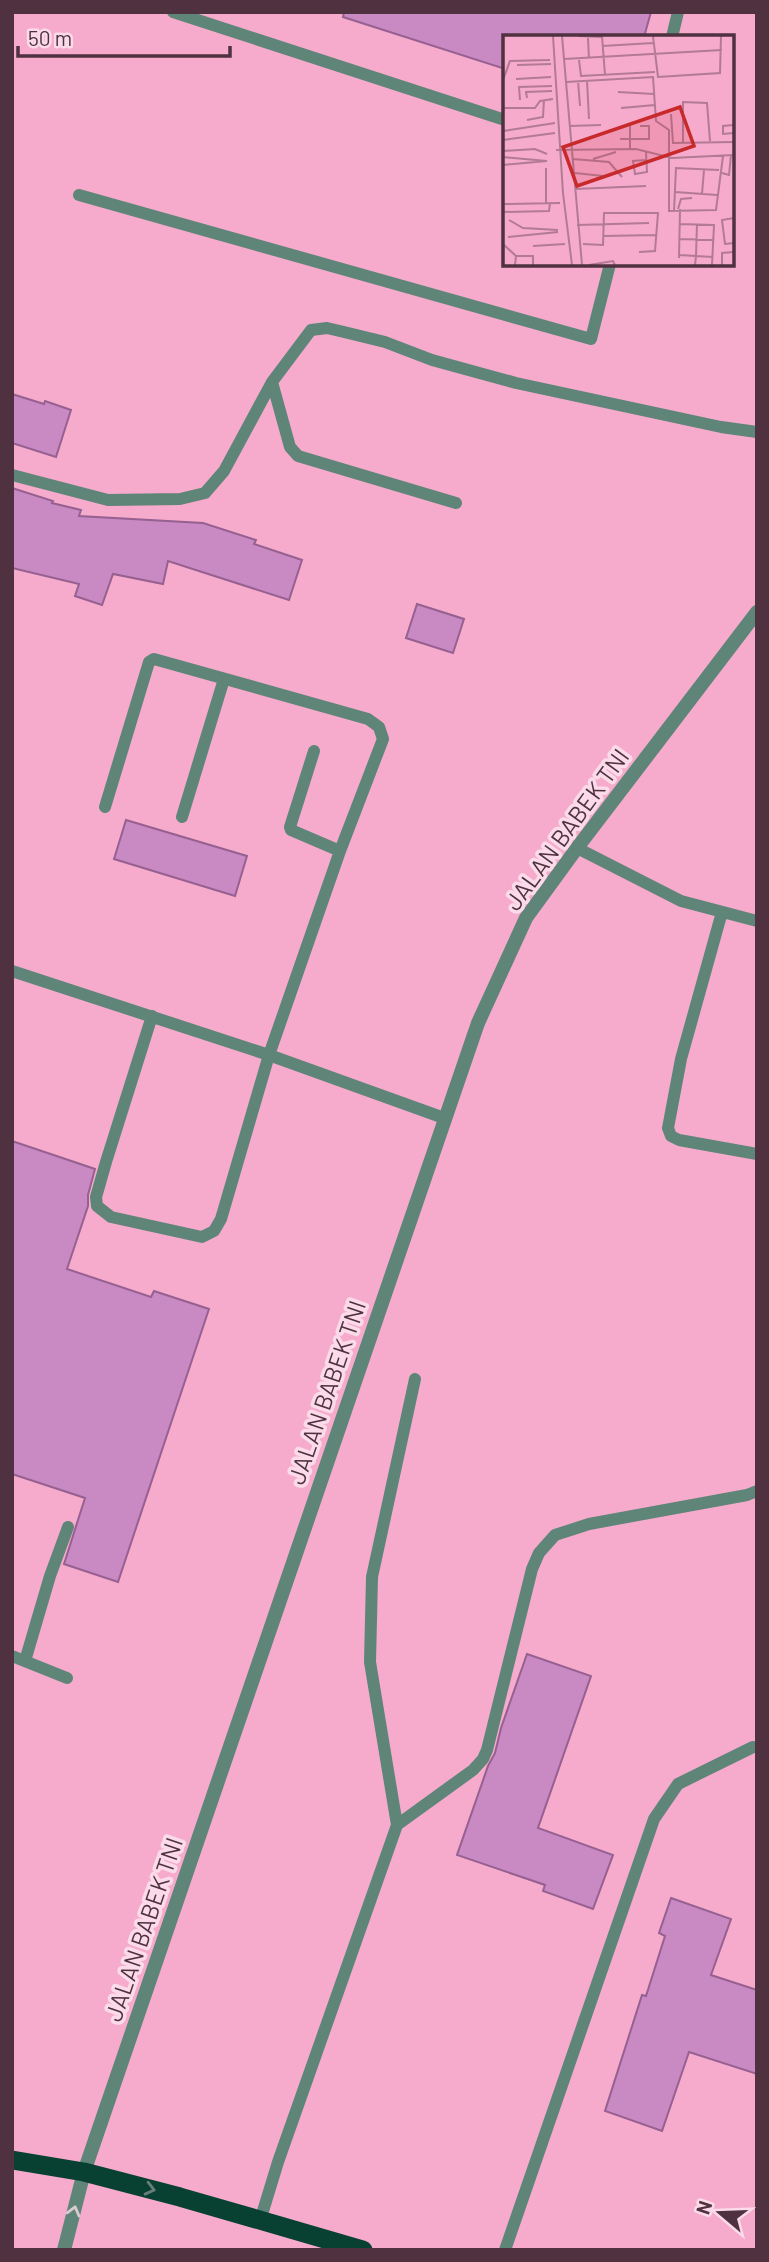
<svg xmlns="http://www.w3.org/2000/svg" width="769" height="2262" font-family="Barlow,sans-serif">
<rect width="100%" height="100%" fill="#f6abcd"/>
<!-- building -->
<path fill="#c989c2" stroke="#966090" stroke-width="2" d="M 344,12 L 651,12 L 644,37 L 505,37 L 505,69 L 343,17 Z
M 12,394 L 44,404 L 45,401 L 71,410 L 56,457 L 12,443 Z
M 12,488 L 53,501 L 52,503 L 81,510 L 79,516 L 203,523 L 256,540 L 254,544 L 302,560 L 289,600 L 168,561 L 163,584 L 113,574 L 102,605 L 75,596 L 79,584 L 12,568 Z
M 417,604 L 464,619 L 453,653 L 406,638 Z
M 126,820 L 247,856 L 235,896 L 114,859 Z
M 12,1141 L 95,1169 L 88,1195 L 88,1206 L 67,1269 L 151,1297 L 154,1291 L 209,1309 L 118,1582 L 64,1564 L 85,1498 L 12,1474 Z
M 527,1654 L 591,1676 L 538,1828 L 613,1855 L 593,1909 L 543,1891 L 545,1885 L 457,1855 L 488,1766 L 495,1753 L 501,1728 Z
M 671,1898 L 731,1919 L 711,1975 L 757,1990 L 757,2074 L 689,2052 L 662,2131 L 605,2111 L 642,1995 L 646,1996 L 665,1936 L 659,1933 Z"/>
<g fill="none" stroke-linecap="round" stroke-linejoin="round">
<!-- service -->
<path stroke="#5e8577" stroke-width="12" d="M 173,12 L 505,120
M 672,37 L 678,12
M 79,195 L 591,339 L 610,264
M 272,382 L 290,447 L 298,456 L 456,503
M 12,475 L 108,500 L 180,499 L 205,493 L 224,471 L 272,382 L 311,330 L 327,328 L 344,332 L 385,342 L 432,360 L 516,383 L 721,427 L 757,432
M 314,751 L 290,827 L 291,830 L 340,851
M 105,807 L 149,662 L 154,659 L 368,719 L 379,727 L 383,739 L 340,851 L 269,1055 L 221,1219 L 214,1231 L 202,1237 L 111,1217 L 97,1206 L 96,1197 L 106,1162 L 152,1016
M 182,817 L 224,679
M 577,848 L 681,901 L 757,921
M 722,912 L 681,1059 L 668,1128 L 671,1136 L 679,1140 L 757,1154
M 12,971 L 269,1055 L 444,1118
M 12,1656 L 67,1678
M 25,1661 L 50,1576 L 68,1527
M 397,1825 L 473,1770 L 483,1759 L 487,1750 L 532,1569 L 539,1553 L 555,1535 L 589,1524 L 747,1495 L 757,1491
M 260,2221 L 278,2162 L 397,1825 L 370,1662 L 372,1577 L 415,1379
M 505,2250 L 654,1819 L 678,1784 L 753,1747"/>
<!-- tertiary -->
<path stroke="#5e8577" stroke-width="14" d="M 64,2250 L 84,2172 L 478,1023 L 526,918 L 577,848 L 757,612"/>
<!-- trunk -->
<path stroke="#084032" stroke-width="19" d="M 12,2160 L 84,2172 L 180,2197 L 363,2250"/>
</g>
<!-- one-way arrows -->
<defs><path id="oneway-chevron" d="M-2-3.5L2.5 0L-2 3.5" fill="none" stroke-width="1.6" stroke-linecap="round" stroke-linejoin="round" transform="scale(1.75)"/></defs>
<use stroke="#697e7b" href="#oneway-chevron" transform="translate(150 2189) rotate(14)"/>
<use stroke="#dccad2" href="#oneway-chevron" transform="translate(74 2211) rotate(-75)"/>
<g text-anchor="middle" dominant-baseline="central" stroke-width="7" stroke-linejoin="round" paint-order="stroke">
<!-- street labels -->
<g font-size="24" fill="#4f313f" stroke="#fbdbe9">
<text transform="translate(566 829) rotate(-54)">JALAN BABEK TNI</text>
<text transform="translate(326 1392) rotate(-71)">JALAN BABEK TNI</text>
<text transform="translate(143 1929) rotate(-71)">JALAN BABEK TNI</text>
</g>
</g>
<!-- overview -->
<g transform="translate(503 35)">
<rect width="231" height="231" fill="#f6abcd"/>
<path fill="none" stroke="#b37a94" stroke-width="2" d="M 50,1 L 60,158 L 69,230M 59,1 L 79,230M 75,1 L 99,2M 99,1 L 102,40M 150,1 L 155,42 L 217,38 L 218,1M 85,3 L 86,24M 99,11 L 150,8M 61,24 L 219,15M 76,25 L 78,41 L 152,37M 14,30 L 48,29M 13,44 L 48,42M 0,45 L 7,26 L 47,25M 84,45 L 86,84M 75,46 L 77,71M 63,47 L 150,42 L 153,86 L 166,95 L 166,176 L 213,175 L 220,121M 115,57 L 151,59M 24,63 L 23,57 L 49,56M 17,65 L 16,52 L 49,51M 0,73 L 32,73 L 37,66 L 50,64M 118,73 L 152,70M 168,79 L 170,108 L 231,107M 24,85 L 40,82 L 41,65M 127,89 L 127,114M 231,90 L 220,91 L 220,99 L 231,98M 66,91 L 98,90M 0,96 L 52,88M 117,104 L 146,104 L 146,91 L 137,91M 0,105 L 52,98M 180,107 L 180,67 L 204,68 L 207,106M 53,115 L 133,114 L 169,123 L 231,120M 0,116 L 32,114 L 44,119M 0,122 L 44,126 L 0,130M 70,124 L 106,127 L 119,142M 90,124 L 113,117M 143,125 L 130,126 L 132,139 L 144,137 L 143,117M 43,133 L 43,169M 72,138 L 100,141M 219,138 L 226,140 L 228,120M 72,154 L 143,151M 172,157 L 214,160M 199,159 L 201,135M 0,169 L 57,168M 175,174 L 178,164 L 189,163M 171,176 L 173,133 L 216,135M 0,177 L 46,176 L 47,168M 231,183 L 219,185 L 222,209 L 231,208M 6,185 L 20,193 L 55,195M 176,189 L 211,190 L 209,230M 194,189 L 193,221 L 210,222M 74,190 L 146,188M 100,201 L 154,200M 5,202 L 55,197M 177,204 L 210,205M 80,209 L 100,210 L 101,178 L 155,178 L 152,216 L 136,217M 1,210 L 13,221 L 12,230M 30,211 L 62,209M 176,220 L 193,221 L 192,230M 13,221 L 30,221 L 30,230M 176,223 L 177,174M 86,230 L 110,226 L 112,230M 219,230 L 219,218 L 231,217"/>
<path fill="#c8292a" fill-opacity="0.15" stroke="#c8292a" stroke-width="3.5" d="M 177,72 L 191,111 L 74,151 L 60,112 Z"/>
<rect width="231" height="231" fill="none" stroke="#4f313f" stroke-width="3.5"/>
</g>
<!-- border -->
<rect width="769" height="2262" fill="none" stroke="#4f313f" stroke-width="28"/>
<!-- north arrow -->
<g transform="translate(720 2213) rotate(289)" stroke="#fbdbe9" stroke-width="5" paint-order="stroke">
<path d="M0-5L12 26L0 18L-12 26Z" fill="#4f313f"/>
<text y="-10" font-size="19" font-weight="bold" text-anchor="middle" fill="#4f313f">N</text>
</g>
<!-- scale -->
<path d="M18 46v10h212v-10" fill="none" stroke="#4f313f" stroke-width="3.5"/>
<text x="28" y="46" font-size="21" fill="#4f313f" stroke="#fbdbe9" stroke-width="5" paint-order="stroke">50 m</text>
</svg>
